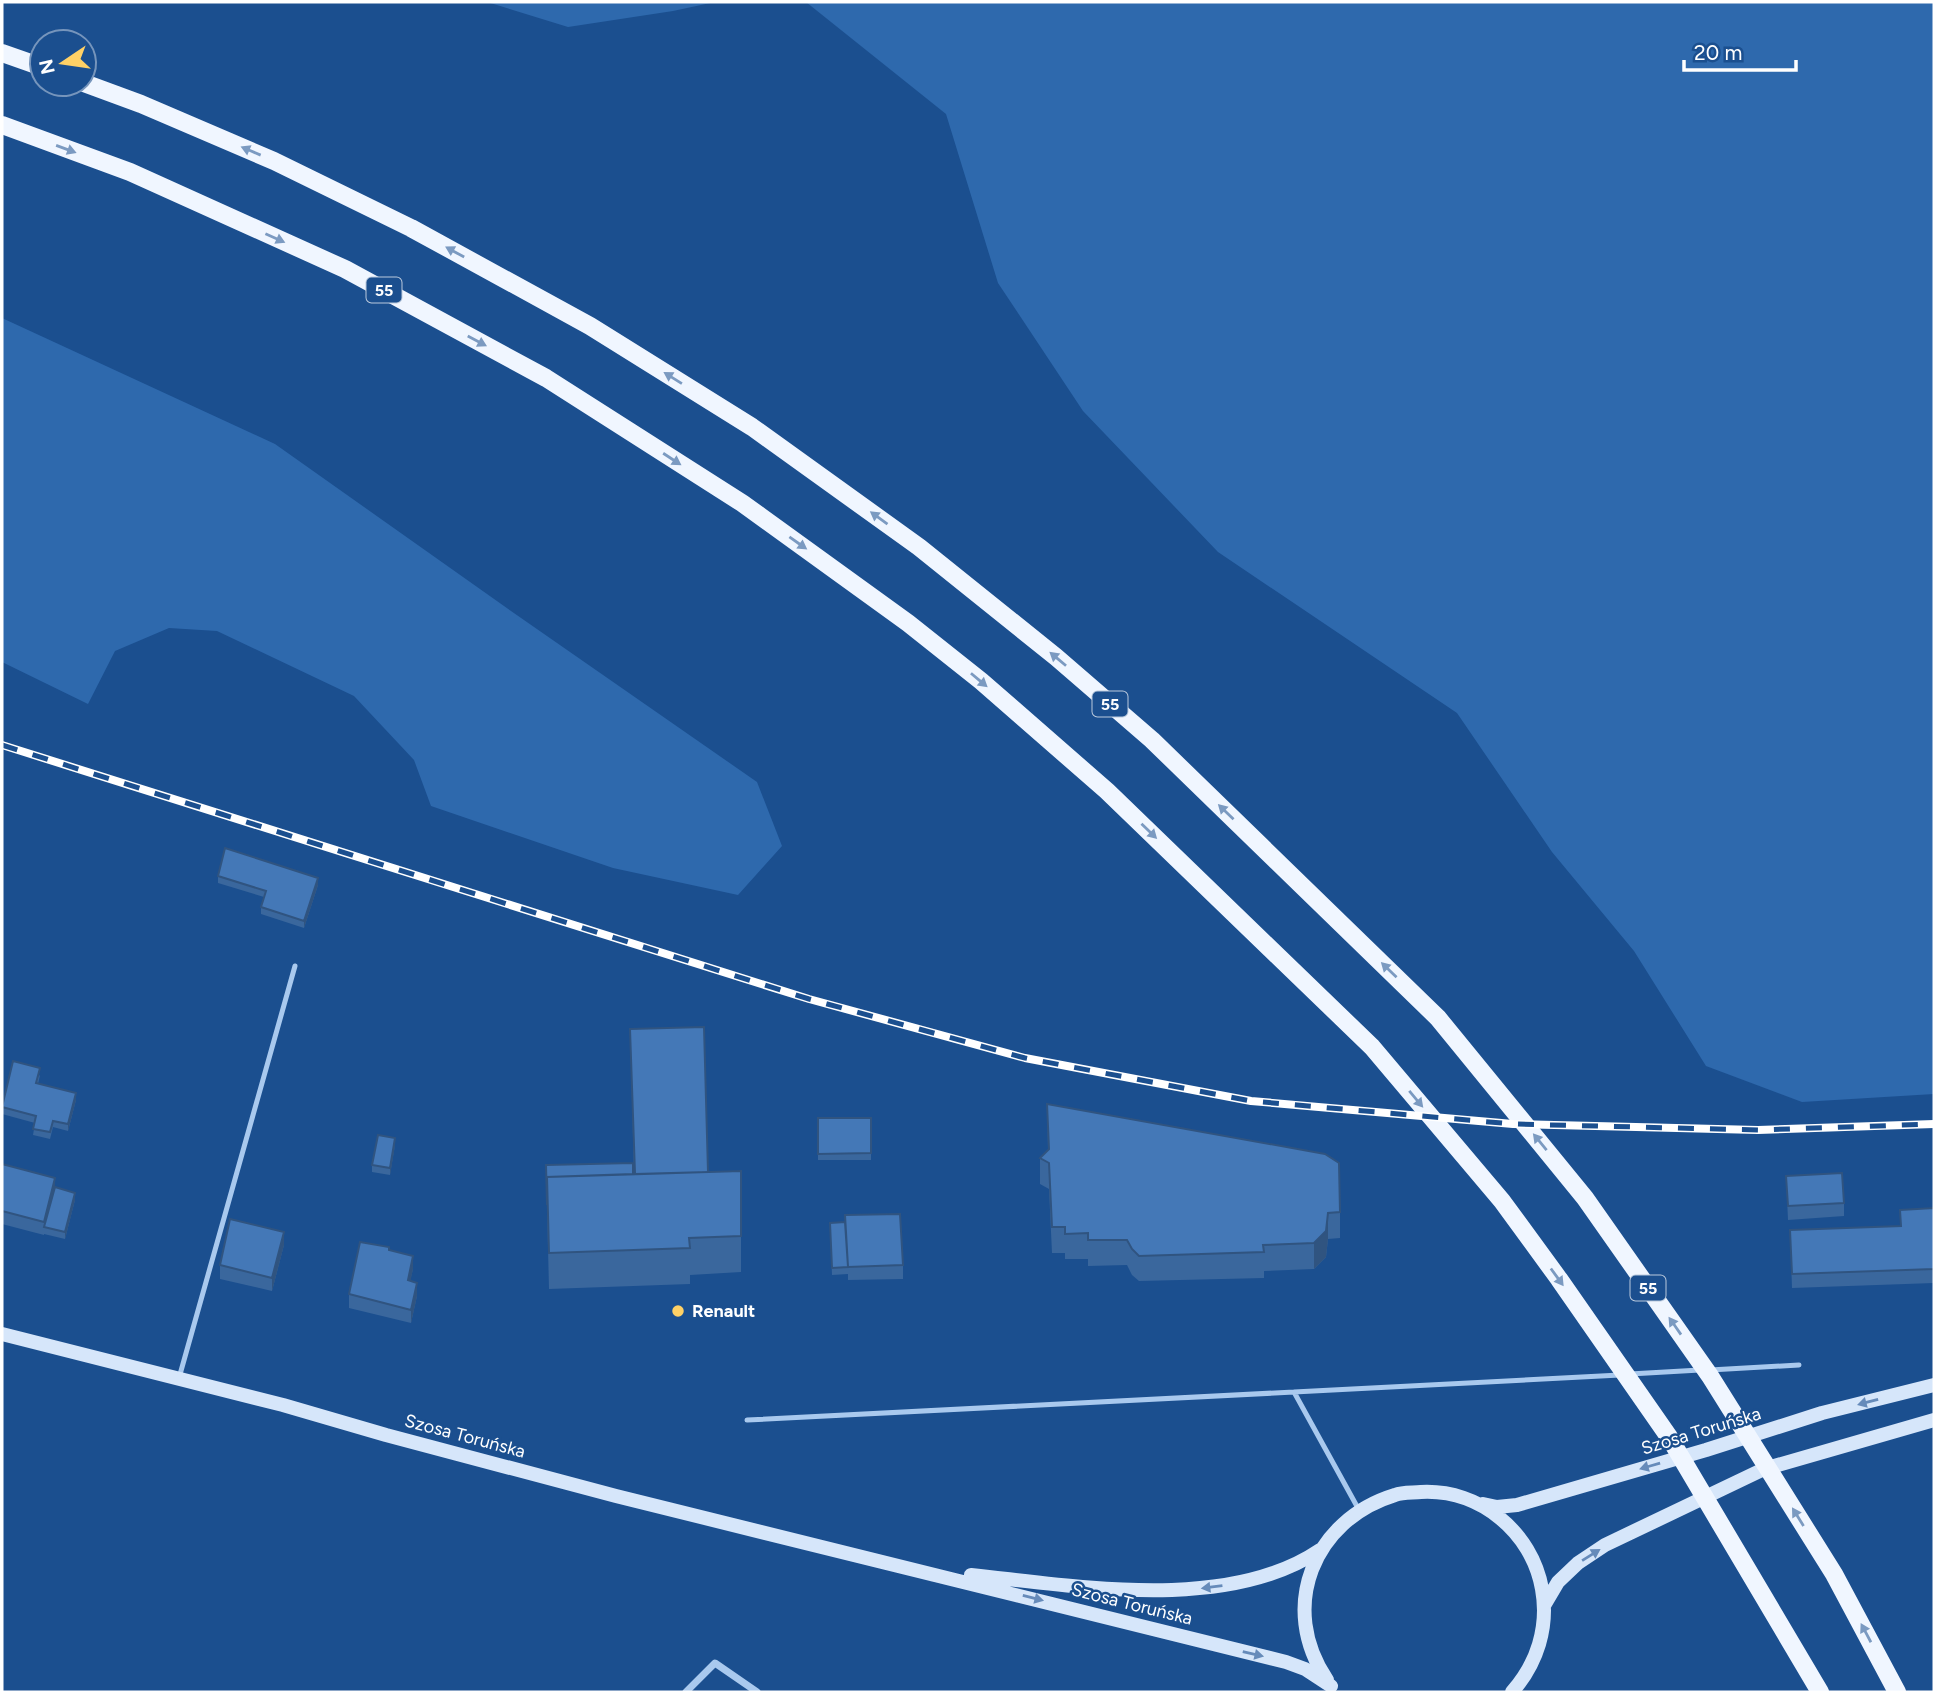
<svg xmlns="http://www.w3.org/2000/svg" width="1936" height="1694" font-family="Figtree,sans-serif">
<rect width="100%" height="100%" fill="#1b4f8f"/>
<!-- green -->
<path fill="#2e69ad" d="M 487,2 L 715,2 L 673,11 L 568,27 Z
M 806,2 L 1934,2 L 1934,1094 L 1802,1102 L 1706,1066 L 1634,951 L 1552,852 L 1457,713 L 1218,552 L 1083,411 L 998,283 L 946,114 Z
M 2,318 L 275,444 L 511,611 L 757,782 L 782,846 L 738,895 L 613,868 L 431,806 L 414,760 L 354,696 L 217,631 L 169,628 L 115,651 L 88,704 L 2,662 Z"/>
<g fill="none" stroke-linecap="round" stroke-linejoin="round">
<!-- lane -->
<path stroke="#a9c9ee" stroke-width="5" d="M 1710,1370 L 1799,1365
M 1630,1374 L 1700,1370
M 179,1378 L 295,966
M 1294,1392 L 1620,1375
M 747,1420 L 1294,1392 L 1359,1510"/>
<!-- street -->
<path stroke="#a9c9ee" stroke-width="7" d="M 686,1692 L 715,1663 L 757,1692"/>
<!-- secondary -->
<path stroke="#d6e6fa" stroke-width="14" d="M 2,1334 L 283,1405 L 386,1435 L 616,1496 L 1286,1662 L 1305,1669 L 1331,1686
M 1483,1504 L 1497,1507 L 1517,1505 L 1706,1450 L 1822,1413 L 1934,1385
M 971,1575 C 1077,1586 1227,1613 1320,1550
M 1545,1604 L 1558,1582 L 1578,1563 L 1605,1545 L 1764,1469 L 1934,1420
M 1327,1680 C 1278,1608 1313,1520 1395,1495 C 1403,1492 1413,1493 1421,1492 C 1480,1489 1532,1532 1542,1589 C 1549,1627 1537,1664 1512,1692"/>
<!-- primary -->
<path stroke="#f0f6ff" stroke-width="18" d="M 2,53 L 42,67
M 84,83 L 141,104 L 274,161 L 411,228 L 590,326 L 752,427 L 919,547 L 1056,657 L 1152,740 L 1438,1018 L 1585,1198 L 1710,1376 L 1834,1574 L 1897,1692
M 2,125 L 130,172 L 345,269 L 546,378 L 742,503 L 908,623 L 981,681 L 1107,791 L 1372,1047 L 1502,1201 L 1559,1279 L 1669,1437 L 1820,1692"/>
<defs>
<path id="rail" d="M 2,745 L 809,999 L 1025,1058 L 1251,1101 L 1513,1124 L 1758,1130 L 1934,1124"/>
</defs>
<!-- rail casing -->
<use href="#rail" stroke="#fff" stroke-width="8"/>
<!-- rail -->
<use href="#rail" stroke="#1b4f8f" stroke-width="5" stroke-dasharray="16" stroke-linecap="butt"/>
</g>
<!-- wall -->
<path fill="#3a679d" d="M 218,876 L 318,885 L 304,928 L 261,914 L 261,907 L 264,897 L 218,883 Z
M 630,1029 L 708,1172 L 741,1171 L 741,1272 L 690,1275 L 690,1284 L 549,1289 L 546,1165 L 634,1174 Z
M 40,1075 L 38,1084 L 76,1100 L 68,1131 L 53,1127 L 50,1139 L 33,1135 L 35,1123 L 2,1114 L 2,1107 Z
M 1047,1104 L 1340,1212 L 1340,1238 L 1328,1239 L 1326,1257 L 1314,1269 L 1264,1271 L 1264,1278 L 1139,1281 L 1132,1275 L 1127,1265 L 1088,1266 L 1088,1259 L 1065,1259 L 1065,1253 L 1052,1253 L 1049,1189 L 1040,1184 L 1040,1158 L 1048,1150 Z
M 818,1118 L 871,1118 L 871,1160 L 818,1160 Z
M 395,1145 L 390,1175 L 372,1172 L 372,1165 Z
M 2,1164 L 55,1187 L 75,1200 L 65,1239 L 44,1234 L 44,1235 L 2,1224 Z
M 1786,1176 L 1844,1203 L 1844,1216 L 1788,1220 Z
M 1934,1208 L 1934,1283 L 1792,1288 L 1790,1230 L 1900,1226 Z
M 830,1223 L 903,1265 L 903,1279 L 848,1280 L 848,1274 L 832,1275 Z
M 284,1245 L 272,1291 L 220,1279 L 220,1265 Z
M 389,1250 L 413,1269 L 410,1281 L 417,1296 L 411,1323 L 349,1308 L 349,1294 Z"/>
<!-- shaded-wall -->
<path fill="#305480" d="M 318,878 L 318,885 L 304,928 L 304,921 Z
M 76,1093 L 76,1100 L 68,1131 L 68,1124 Z
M 395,1138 L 395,1145 L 390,1175 L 390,1168 Z
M 55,1178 L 55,1192 L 44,1227 L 44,1235 L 44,1222 Z
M 75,1193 L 75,1200 L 65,1239 L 65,1232 Z
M 1328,1213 L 1328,1239 L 1326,1257 L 1314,1269 L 1314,1243 Z
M 284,1232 L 284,1245 L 272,1291 L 272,1278 Z
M 413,1256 L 413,1269 L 408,1293 L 408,1280 Z
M 417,1283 L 417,1296 L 411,1323 L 411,1310 Z"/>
<!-- building -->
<path fill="#4478b7" stroke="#305480" stroke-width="2" d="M 225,848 L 318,878 L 304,921 L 261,907 L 266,891 L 218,876 Z
M 704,1027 L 708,1172 L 635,1174 L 630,1029 Z
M 13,1061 L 40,1068 L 36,1083 L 76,1093 L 68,1124 L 53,1121 L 50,1132 L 33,1129 L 36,1116 L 2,1107 Z
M 1047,1104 L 1325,1154 L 1339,1163 L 1340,1212 L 1328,1213 L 1326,1231 L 1314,1243 L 1263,1245 L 1264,1252 L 1139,1256 L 1132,1249 L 1127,1240 L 1088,1240 L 1088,1233 L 1065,1234 L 1065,1227 L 1052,1227 L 1049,1163 L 1040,1158 L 1049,1149 Z
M 818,1118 L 871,1118 L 871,1153 L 818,1154 Z
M 378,1135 L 395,1138 L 390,1168 L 372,1165 Z
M 633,1163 L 633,1174 L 547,1177 L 547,1205 L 546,1165 Z
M 2,1164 L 55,1178 L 44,1222 L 2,1211 Z
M 741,1171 L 741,1236 L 689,1238 L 690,1248 L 549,1253 L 547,1177 Z
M 1842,1173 L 1844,1203 L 1788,1206 L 1786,1176 Z
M 55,1187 L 75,1193 L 65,1232 L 44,1227 Z
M 1934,1208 L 1934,1269 L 1792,1274 L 1790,1230 L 1901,1226 L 1900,1210 Z
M 900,1214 L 903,1265 L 848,1267 L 845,1215 Z
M 230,1219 L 284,1232 L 272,1278 L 220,1265 Z
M 845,1222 L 848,1267 L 832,1268 L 830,1223 Z
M 360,1242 L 389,1247 L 389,1250 L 413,1256 L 408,1280 L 417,1283 L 411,1310 L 349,1294 Z"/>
<!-- one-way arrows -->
<defs><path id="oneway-solid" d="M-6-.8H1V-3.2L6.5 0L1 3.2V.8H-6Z" transform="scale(1.75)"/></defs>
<g fill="#7b9ac1">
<use href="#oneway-solid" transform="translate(66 149) rotate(20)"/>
<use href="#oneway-solid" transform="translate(251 151) rotate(-157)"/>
<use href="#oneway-solid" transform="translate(275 238) rotate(24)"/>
<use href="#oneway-solid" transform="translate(455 252) rotate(-151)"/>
<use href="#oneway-solid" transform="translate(477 341) rotate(28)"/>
<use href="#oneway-solid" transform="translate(673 378) rotate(-148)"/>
<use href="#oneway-solid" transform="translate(672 459) rotate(33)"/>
<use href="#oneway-solid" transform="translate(879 518) rotate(-144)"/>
<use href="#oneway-solid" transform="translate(798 543) rotate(35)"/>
<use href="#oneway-solid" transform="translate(1058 659) rotate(-140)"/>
<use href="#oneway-solid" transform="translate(979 680) rotate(40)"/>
<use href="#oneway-solid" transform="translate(1226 812) rotate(-136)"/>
<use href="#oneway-solid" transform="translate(1149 831) rotate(44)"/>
<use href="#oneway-solid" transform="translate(1389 970) rotate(-136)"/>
<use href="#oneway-solid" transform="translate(1416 1099) rotate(50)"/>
<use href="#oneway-solid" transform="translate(1540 1142) rotate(-129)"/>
<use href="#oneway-solid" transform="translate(1557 1277) rotate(54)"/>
<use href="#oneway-solid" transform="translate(1675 1326) rotate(-125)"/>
<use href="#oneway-solid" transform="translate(1798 1517) rotate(-122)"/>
<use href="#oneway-solid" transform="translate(1866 1633) rotate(-118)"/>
</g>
<g fill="#668bba">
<use href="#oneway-solid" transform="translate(1868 1402) rotate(165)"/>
<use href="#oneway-solid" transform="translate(1650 1466) rotate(164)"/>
<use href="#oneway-solid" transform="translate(1591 1555) rotate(-32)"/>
<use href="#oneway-solid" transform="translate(1212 1587) rotate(173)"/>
<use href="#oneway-solid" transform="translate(1033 1598) rotate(14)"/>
<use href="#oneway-solid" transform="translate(1253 1654) rotate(13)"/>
</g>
<!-- markers -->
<circle fill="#ffd166" stroke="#1b4f8f" stroke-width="2.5" cx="678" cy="1311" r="7"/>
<g text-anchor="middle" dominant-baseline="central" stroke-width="5" stroke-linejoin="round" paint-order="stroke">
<!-- shield labels -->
<g fill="#1b4f8f" stroke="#bbcadd" stroke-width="2">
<rect x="366.5" y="277.5" width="35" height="25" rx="5"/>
<rect x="1092.5" y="691.5" width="35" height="25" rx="5"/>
<rect x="1630.5" y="1275.5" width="35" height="25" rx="5"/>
</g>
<g font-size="16" font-weight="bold" fill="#fff">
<text x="384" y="290">55</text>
<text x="1110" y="704">55</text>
<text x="1648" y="1288">55</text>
</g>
<!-- poi labels -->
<g font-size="18" font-weight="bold" fill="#fff" stroke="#1b4f8f" text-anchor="start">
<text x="692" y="1311">Renault</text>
</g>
<!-- street labels -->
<g font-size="18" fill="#fff" stroke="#1b4f8f">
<text transform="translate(1701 1431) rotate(-17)">Szosa Toruńska</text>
<text transform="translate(465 1436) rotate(15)">Szosa Toruńska</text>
<text transform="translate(1132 1604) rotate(14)">Szosa Toruńska</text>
</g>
</g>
<!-- border -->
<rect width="1936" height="1694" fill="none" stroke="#ffffff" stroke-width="7"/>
<!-- north arrow -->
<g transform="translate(63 63) rotate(257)"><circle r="33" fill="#1b4f8f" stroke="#7695bc" stroke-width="2"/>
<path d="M0-5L12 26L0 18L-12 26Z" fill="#ffd166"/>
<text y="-10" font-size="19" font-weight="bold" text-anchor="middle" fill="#ffffff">N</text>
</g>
<!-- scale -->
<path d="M1684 60v10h112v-10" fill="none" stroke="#ffffff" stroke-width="3.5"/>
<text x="1694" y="60" font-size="21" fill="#ffffff" stroke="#1b4f8f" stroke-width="5" paint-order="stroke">20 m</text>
</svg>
